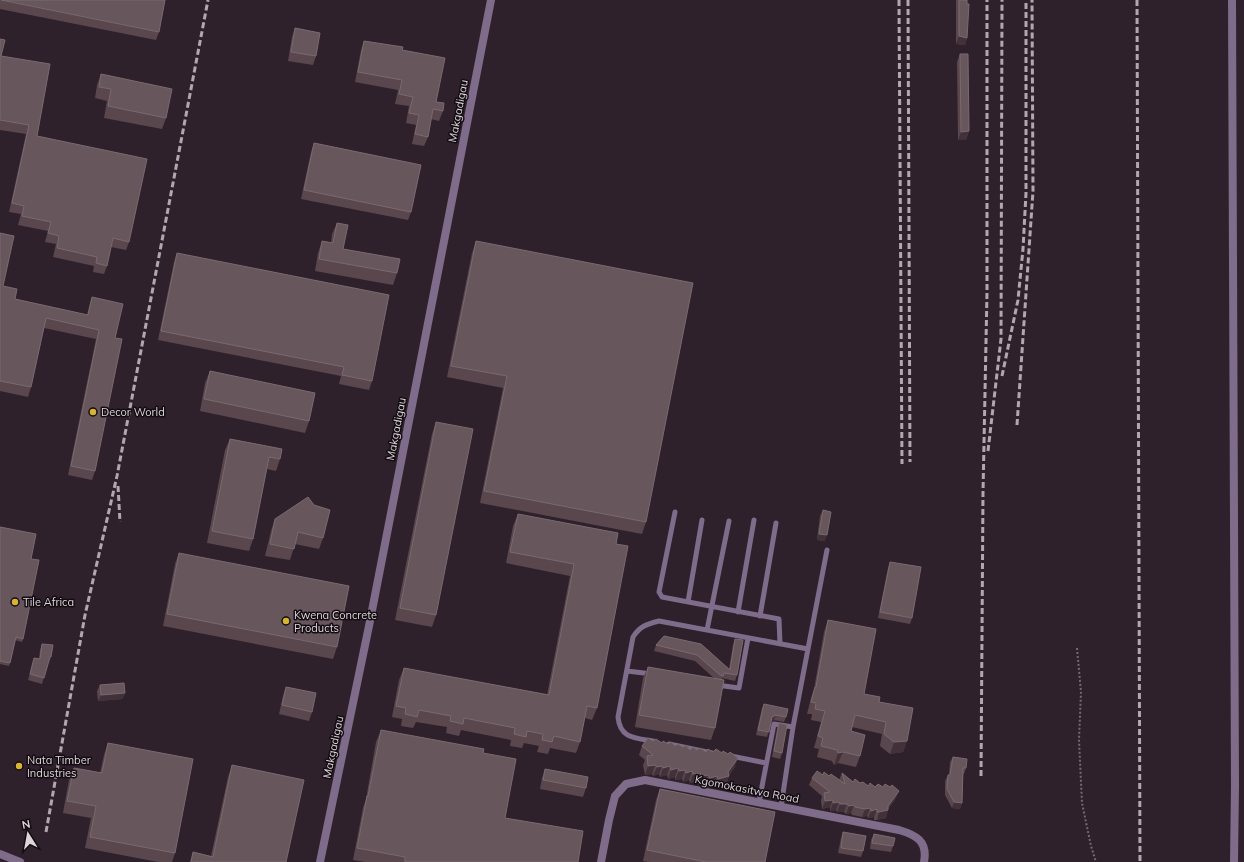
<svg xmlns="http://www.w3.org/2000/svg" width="1244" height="862" font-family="Mulish,sans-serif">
<rect width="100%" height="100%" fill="#2f212c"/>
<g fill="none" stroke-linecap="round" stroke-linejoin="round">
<!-- path -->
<path stroke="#756972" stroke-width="2" stroke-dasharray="2 2" stroke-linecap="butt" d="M 1077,648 L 1081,692 L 1079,740 L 1082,803 L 1091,846 L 1096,862"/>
<!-- service -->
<path stroke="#7e6c8a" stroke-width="5" d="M 675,512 L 659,592 L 662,597 L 779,619 L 780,644
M 688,602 L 702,520
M 738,612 L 754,520
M 760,616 L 776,523
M 707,630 L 729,521
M 627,671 L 652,674
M 717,685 L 739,688 L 748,638
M 653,741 C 636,738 620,739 618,717 L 633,637 C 640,626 647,624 659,621 L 808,649
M 669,744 L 712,753
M 731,756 L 766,763
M 759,802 L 774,724 L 793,727
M 781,807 L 793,727 L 827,550"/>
<!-- minor -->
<path stroke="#7e6c8a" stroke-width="8" d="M 1232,0 L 1235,786 L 1234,862
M 0,854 L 20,862
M 320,862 L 369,626 L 491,0
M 601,862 L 609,820 L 615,796 L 626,784 L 645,780 L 899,830 C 916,835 928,841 924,862"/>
<!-- rail -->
<path stroke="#b2a7af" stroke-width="3" stroke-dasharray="6 3" stroke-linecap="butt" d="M 899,0 L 902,464
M 908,0 L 910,462
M 1137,0 L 1140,862
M 1002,376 L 1018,300 L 1023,249 L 1026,193 L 1026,0
M 1017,425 L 1033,191 L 1032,0
M 988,451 L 1001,339 L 1002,0
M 118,486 L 120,522
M 981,776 L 983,493 L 987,292 L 987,0
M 46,832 L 85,615 L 117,476 L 208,0"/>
</g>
<!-- wall -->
<path fill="#59474d" d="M 0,0 L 159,32 L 156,40 L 0,9 Z
M 956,0 L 967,0 L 967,38 L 965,45 L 956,44 Z
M 295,28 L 316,56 L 313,65 L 288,61 L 292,37 Z
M 0,39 L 1,56 L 37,136 L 129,242 L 126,250 L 111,247 L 107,266 L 104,274 L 93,272 L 94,266 L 53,257 L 56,244 L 45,242 L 48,231 L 18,225 L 21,214 L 9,212 L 26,134 L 0,130 Z
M 364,41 L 402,50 L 443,111 L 439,121 L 431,119 L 428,137 L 424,146 L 412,144 L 416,125 L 406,123 L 409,106 L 395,104 L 398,90 L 355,82 L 361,50 Z
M 960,54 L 969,131 L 966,140 L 958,140 L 957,62 Z
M 101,74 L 166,118 L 162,129 L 104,118 L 107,101 L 95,98 L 97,85 Z
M 314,143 L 411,212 L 408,220 L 301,199 L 311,152 Z
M 337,223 L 343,249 L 397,273 L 393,285 L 315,271 L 318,253 L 322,241 L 331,243 L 332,234 Z
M 0,233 L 3,286 L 15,299 L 87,315 L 89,307 L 92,297 L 115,338 L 95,471 L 92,480 L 68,475 L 96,339 L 44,328 L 31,387 L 28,397 L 0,391 Z
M 476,241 L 646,522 L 642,534 L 480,503 L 503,388 L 447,377 L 472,253 Z
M 177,253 L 372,381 L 369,390 L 339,384 L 341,376 L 158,340 L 174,262 Z
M 210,371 L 309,421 L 305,433 L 200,411 L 205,383 Z
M 436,422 L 436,615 L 432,627 L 395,620 L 432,434 Z
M 230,439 L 280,459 L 276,471 L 267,469 L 253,539 L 249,551 L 207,543 L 225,450 Z
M 823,510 L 825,541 L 817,540 L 820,516 Z
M 518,514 L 616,544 L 597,708 L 592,720 L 585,718 L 580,742 L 576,753 L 550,748 L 548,754 L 537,752 L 539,746 L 524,743 L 522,748 L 510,746 L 511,740 L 461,730 L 459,736 L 446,733 L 447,727 L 416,722 L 413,728 L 401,726 L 402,719 L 392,717 L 399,680 L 404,668 L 547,695 L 570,576 L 506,563 L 513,526 Z
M 275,519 L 323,538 L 319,549 L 295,544 L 290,560 L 265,556 L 271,531 Z
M 0,527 L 31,559 L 23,639 L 22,642 L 15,640 L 9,666 L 0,664 Z
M 179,553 L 337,647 L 333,659 L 163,626 L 175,564 Z
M 890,562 L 912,618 L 910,624 L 878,618 L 888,568 Z
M 828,620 L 864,694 L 879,702 L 907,741 L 903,752 L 890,754 L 880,746 L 882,734 L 852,727 L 851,731 L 860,756 L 856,767 L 838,763 L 834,765 L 832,761 L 817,757 L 819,749 L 814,748 L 821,722 L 811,720 L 812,714 L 807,714 L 811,698 L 814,689 L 824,632 Z
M 664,636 L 729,669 L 733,645 L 735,639 L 737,675 L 735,681 L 722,678 L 715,728 L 711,740 L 635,727 L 643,678 L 648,667 L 715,679 L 695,661 L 654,651 L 656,645 Z
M 42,644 L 49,663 L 48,663 L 42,684 L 28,680 L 34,658 L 39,659 L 40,650 Z
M 100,685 L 125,693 L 122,699 L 98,701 L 97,691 Z
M 286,687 L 312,712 L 309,721 L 279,714 L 283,696 Z
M 764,704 L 786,717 L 784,722 L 774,720 L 772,721 L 767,737 L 756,735 L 762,708 Z
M 779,723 L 782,753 L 780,759 L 772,757 L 777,729 Z
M 381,730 L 483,753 L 505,818 L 578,862 L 365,862 L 353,860 L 363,808 L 366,799 L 376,742 Z
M 653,741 L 683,747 L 690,750 L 697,750 L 706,752 L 722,753 L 735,767 L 729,775 L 729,776 L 726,785 L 714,787 L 714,785 L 707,787 L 705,784 L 698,785 L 697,782 L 690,783 L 689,780 L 683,782 L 682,779 L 675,780 L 675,777 L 668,779 L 667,775 L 660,777 L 659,774 L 653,776 L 652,774 L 645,775 L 643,765 L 645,760 L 639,755 L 642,746 Z
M 108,743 L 175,853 L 172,862 L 158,862 L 85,848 L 91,818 L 63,813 L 69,780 L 74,768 L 100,773 L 104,755 Z
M 953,757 L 966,768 L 964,774 L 963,774 L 962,803 L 960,809 L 952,808 L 945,795 L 945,781 L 948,775 L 949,775 L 950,762 Z
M 232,765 L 286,862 L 190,862 L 193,852 L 211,856 L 228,777 Z
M 545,769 L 586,788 L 583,797 L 540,789 L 542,778 Z
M 842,773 L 853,782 L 860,783 L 875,787 L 896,798 L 888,809 L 886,818 L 877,820 L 874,820 L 874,817 L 868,818 L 867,816 L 862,817 L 852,815 L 851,813 L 846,814 L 844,812 L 837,812 L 836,810 L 830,811 L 830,807 L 822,809 L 821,801 L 822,796 L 809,785 L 812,778 L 823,775 L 839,780 Z
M 660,789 L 765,862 L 649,862 L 643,861 L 656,800 Z
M 843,832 L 863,851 L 861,857 L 838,853 L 841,838 Z
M 874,834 L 893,846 L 891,852 L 870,849 L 871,840 Z"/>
<!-- shaded-wall -->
<path fill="#423139" d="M 959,36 L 967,38 L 965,45 L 956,44 Z
M 969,131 L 966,140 L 958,140 L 961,132 Z
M 819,534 L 827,535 L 825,541 L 817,540 Z
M 50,657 L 51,657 L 49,663 L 48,663 Z
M 125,693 L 122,699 L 98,701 L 101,695 Z
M 776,715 L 774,720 L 771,722 L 772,717 Z
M 907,741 L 903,752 L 890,754 L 894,742 Z
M 843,752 L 838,763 L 834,765 L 838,753 Z
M 738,758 L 735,767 L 727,777 L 729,776 L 726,785 L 714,787 L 718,779 L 728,772 Z
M 655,765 L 652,774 L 645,775 L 648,766 Z
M 662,766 L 659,774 L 653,776 L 657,767 Z
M 670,766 L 667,775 L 660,777 L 663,768 Z
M 678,768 L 675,777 L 668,779 L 671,770 Z
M 685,770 L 682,779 L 675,780 L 679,771 Z
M 692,771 L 689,780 L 683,782 L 686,773 Z
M 700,773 L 697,782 L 690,783 L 693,774 Z
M 708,775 L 705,784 L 698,785 L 701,776 Z
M 717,776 L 714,785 L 707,787 L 710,778 Z
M 899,791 L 896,798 L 887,810 L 888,810 L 886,818 L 877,820 L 879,812 L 888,806 Z
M 833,800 L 830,807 L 822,809 L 825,801 Z
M 839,802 L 836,810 L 830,811 L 833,803 Z
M 954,802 L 962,803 L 960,809 L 952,808 Z
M 840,804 L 847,804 L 844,812 L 837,812 Z
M 854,805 L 851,813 L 846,814 L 849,806 Z
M 870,808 L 867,816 L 862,817 L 865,809 Z
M 877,809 L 874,817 L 868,818 L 871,811 Z"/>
<!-- building -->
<path fill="#67565c" stroke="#7a6a70" d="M 1,0 L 165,0 L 159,32 Z
M 959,0 L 967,0 L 967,4 L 969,4 L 967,38 L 959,36 Z
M 295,28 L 320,33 L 316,56 L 291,52 Z
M 0,39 L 5,40 L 1,56 L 50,64 L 37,136 L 147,159 L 129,242 L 113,238 L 107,266 L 96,263 L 97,257 L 57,248 L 59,236 L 48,233 L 51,222 L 22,216 L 24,206 L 12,203 L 29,125 L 0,120 Z
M 364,41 L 403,47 L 402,50 L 445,58 L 436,102 L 444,103 L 443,111 L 433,109 L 428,137 L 415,134 L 419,115 L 409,113 L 413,97 L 399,94 L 402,80 L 358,72 Z
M 960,54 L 968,54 L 969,131 L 961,132 Z
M 101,74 L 172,89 L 166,118 L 108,106 L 111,89 L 99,87 Z
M 314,143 L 421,165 L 411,212 L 304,190 Z
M 337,223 L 348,225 L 343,249 L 400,259 L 397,273 L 319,259 L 322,241 L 333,243 Z
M 0,233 L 14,236 L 3,286 L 17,289 L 15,299 L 88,315 L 92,297 L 123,304 L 115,338 L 122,339 L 95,471 L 71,466 L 99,330 L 46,318 L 31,387 L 0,381 Z
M 476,241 L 693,283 L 646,522 L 484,491 L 507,376 L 451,366 Z
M 177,253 L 389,295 L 372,381 L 342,375 L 344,367 L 161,331 Z
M 210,371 L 315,393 L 309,421 L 204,399 Z
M 436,422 L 473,429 L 436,615 L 400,608 Z
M 230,439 L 282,449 L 280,459 L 269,457 L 253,539 L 212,531 Z
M 308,497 L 314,505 L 330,510 L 323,538 L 298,532 L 294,549 L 270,544 L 275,519 Z
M 823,510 L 831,512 L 827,535 L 819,534 Z
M 518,514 L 618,533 L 616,544 L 628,546 L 597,708 L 587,706 L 580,742 L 554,736 L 552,742 L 542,740 L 543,734 L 527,731 L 526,737 L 514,734 L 515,728 L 464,718 L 463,724 L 450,721 L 451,716 L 419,710 L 417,717 L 405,714 L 406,708 L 396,706 L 404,668 L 549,695 L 574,564 L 510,552 Z
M 0,527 L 36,534 L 31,559 L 39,560 L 23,639 L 16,637 L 10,663 L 0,661 Z
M 179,553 L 349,586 L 337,647 L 167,614 Z
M 890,562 L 921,567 L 912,618 L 880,612 Z
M 828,620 L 876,629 L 864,694 L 880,697 L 879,702 L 913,708 L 907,741 L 894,742 L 884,734 L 886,722 L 855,715 L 851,731 L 865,735 L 860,756 L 843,752 L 838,753 L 837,750 L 821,746 L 823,738 L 818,736 L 825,711 L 815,709 L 816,703 L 811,702 L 815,687 L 816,687 Z
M 664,636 L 701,644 L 730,670 L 735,639 L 743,640 L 737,675 L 724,673 L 723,676 L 720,675 L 697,655 L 656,645 Z
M 42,644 L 53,645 L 51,657 L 50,657 L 44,678 L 30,674 L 34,658 L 40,659 Z
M 648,667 L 724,680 L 715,728 L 639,715 Z
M 124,683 L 125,693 L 101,695 L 100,685 Z
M 286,687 L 316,693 L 312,712 L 282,705 Z
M 764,704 L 788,709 L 786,717 L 776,715 L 772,717 L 769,732 L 758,730 Z
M 779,723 L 787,725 L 782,753 L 774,751 Z
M 381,730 L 484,749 L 483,753 L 516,759 L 505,818 L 583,831 L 578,862 L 405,862 L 405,857 L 357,848 L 367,796 L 368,796 Z
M 648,738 L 653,741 L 656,739 L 662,743 L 663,741 L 668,744 L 671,742 L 675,746 L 678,744 L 683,747 L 686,745 L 690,750 L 693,747 L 697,750 L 700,748 L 706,752 L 708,749 L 713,752 L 716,749 L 722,753 L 723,751 L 728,754 L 730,752 L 738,758 L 728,772 L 729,776 L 718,779 L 717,776 L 710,778 L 708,775 L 701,776 L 700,773 L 693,774 L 692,771 L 686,773 L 685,770 L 679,771 L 678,768 L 671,770 L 670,766 L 663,768 L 662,766 L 657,767 L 655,765 L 648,766 L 647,756 L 653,755 L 642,746 Z
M 108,743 L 193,759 L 175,853 L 90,837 L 96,806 L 67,801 L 74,768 L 102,773 Z
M 953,757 L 967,759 L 966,768 L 963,768 L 962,803 L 954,802 L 947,789 L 948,775 L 950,775 Z
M 232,765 L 304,780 L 286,862 L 191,862 L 193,852 L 213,857 Z
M 545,769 L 588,777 L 586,788 L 543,780 Z
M 817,771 L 823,775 L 824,772 L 829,776 L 831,774 L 845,784 L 842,773 L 853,782 L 855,779 L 860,783 L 863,782 L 868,786 L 870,783 L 875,787 L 878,784 L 883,787 L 885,784 L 890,787 L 892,785 L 899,791 L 888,806 L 888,810 L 879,812 L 877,812 L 877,809 L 871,811 L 870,808 L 865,809 L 855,807 L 854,805 L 849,806 L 847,804 L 840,804 L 839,802 L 833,803 L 833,800 L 825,801 L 824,793 L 830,792 L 812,778 Z
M 660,789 L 775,812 L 765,862 L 706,862 L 647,850 Z
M 843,832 L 866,836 L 863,851 L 841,848 Z
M 874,834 L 895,838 L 893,846 L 872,843 Z"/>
<!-- markers -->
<g fill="#d9b334" stroke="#130d12" stroke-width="1.5">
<circle cx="93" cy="412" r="4"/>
<circle cx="15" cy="602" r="4"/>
<circle cx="286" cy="621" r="4"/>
<circle cx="19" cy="766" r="4"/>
</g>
<g text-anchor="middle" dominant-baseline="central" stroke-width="3" stroke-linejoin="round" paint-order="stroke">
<!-- street labels -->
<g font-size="11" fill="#ded5db" stroke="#130d12">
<text transform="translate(458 111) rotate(-79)">Makgadigau</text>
<text transform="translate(396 429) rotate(-79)">Makgadigau</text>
<text transform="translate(333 747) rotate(-78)">Makgadigau</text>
<text transform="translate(747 789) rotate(11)">Kgomokasitwa Road</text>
</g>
<!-- poi labels -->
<g font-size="11" fill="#ded5db" stroke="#130d12" text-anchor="start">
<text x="101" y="412">Decor World</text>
<text x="23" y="602">Tile Africa</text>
<text x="294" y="615">Kwena Concrete<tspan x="294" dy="13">Products</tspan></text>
<text x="27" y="760">Nata Timber<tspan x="27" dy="13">Industries</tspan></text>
</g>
</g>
<!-- north arrow -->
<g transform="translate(28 834) rotate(349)" stroke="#130d12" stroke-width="3" paint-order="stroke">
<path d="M0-3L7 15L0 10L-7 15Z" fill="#ded5db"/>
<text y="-6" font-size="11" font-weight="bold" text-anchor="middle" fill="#ded5db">N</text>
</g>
</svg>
